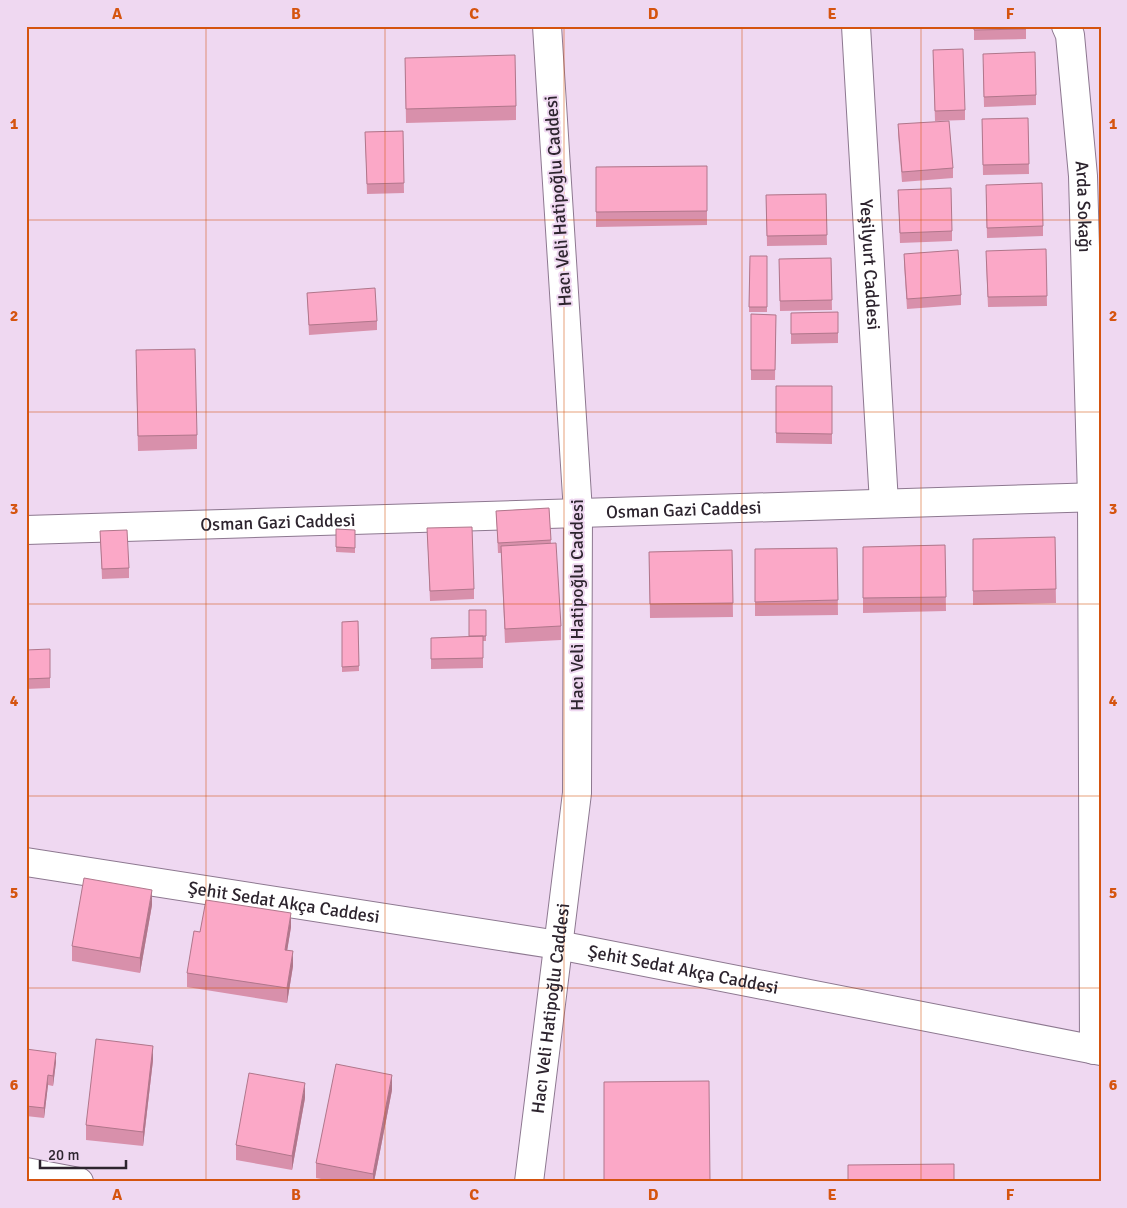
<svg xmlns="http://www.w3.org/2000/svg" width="1127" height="1208" font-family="Signika,sans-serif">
<rect width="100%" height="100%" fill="#efd8f1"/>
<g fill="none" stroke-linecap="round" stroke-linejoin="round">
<defs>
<g id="minor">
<path id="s1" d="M 856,26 L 884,503"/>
<path id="s2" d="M 1066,26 L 1070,35 L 1083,176 L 1092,497 L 1094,1050"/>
<path id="s3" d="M 26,530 L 1101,497"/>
<path id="s4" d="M 26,862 L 558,945 L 1101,1051"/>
<path d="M 26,1172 L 79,1182"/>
<path id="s5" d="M 529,1182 L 577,793 L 578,512 L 547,26"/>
</g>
</defs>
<!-- minor casing -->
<use href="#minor" stroke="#8d7890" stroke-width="30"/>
<!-- minor -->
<use href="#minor" stroke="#fff" stroke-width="28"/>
</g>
<!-- wall -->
<path fill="#d890ab" d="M 974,26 L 1026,26 L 1026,39 L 974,40 Z
M 405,58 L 516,106 L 516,120 L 406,123 Z
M 933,59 L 965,110 L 965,120 L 935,121 Z
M 983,64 L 1036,95 L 1036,105 L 984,107 Z
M 1028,118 L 1029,174 L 983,175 L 982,119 Z
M 898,124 L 953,168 L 953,178 L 902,182 L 898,134 Z
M 403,131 L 404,193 L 367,194 L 365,132 Z
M 707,166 L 707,225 L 596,227 L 596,167 Z
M 898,190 L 952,231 L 952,241 L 900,243 Z
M 826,194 L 827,245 L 767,246 L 766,195 Z
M 986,194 L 1043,226 L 1043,236 L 987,238 Z
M 1046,249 L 1047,306 L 988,307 L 986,261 Z
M 904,254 L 961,295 L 961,305 L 907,309 L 904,264 Z
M 750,256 L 767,256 L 767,312 L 749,312 Z
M 831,258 L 832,310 L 780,311 L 779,259 Z
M 307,293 L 377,321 L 377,330 L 309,335 Z
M 838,312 L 838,343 L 791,344 L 791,313 Z
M 751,314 L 776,315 L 775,380 L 751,380 Z
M 136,365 L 197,435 L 197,449 L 138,451 Z
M 776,386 L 832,386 L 832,444 L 776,443 Z
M 549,508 L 551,543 L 561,626 L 561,640 L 505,643 L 501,553 L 498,553 L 496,511 Z
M 427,528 L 474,589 L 474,599 L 430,601 Z
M 355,530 L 355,553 L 336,552 L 336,547 Z
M 100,531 L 129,568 L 129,578 L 102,579 Z
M 1055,537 L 1056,603 L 973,605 L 973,539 Z
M 945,545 L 946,611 L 863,613 L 863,547 Z
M 837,548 L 838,615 L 755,616 L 755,549 Z
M 732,550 L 733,617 L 650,618 L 649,552 Z
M 469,610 L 486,610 L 486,641 L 483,641 L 483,668 L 431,669 L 431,638 L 469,637 Z
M 358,621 L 359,671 L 342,672 L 342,622 Z
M 26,650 L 50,678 L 50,688 L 26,689 Z
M 152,905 L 140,973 L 72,961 L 72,946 Z
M 291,927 L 287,950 L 293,966 L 287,1003 L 187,987 L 187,973 L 200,932 Z
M 26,1049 L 56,1062 L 53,1086 L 48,1085 L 44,1118 L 26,1116 Z
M 153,1060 L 143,1146 L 86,1140 L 86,1125 Z
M 392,1090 L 374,1182 L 337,1182 L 316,1178 L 316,1163 Z
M 305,1098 L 292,1170 L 236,1160 L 236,1145 Z"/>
<!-- shaded-wall -->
<path fill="#b0768b" d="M 152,890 L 152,905 L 140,973 L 140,958 Z
M 291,913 L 291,927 L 285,964 L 285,950 Z
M 293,951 L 293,966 L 287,1003 L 287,988 Z
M 153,1046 L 153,1060 L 143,1146 L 143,1132 Z
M 56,1053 L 56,1062 L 53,1086 L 53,1076 Z
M 48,1075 L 48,1085 L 44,1118 L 44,1108 Z
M 392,1075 L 392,1090 L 374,1182 L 373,1182 L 373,1174 Z
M 305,1083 L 305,1098 L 292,1170 L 292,1156 Z"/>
<!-- building -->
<path fill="#fba8c7" stroke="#b0768b" d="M 974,26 L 1026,26 L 1026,29 L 974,30 Z
M 963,49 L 965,110 L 935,111 L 933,50 Z
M 1035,52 L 1036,95 L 984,97 L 983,54 Z
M 515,55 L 516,106 L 406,109 L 405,58 Z
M 1028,118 L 1029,164 L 983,165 L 982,119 Z
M 949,121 L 953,168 L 902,172 L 898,124 Z
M 403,131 L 404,183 L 367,184 L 365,132 Z
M 707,166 L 707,211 L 596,212 L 596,167 Z
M 1042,183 L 1043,226 L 987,228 L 986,185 Z
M 951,188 L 952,231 L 900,233 L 898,190 Z
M 826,194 L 827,235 L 767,236 L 766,195 Z
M 1046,249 L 1047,296 L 988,297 L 986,251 Z
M 958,250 L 961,295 L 907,299 L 904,254 Z
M 750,256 L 767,256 L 767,307 L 749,307 Z
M 831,258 L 832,300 L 780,301 L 779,259 Z
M 375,288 L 377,321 L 309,325 L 307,293 Z
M 838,312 L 838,333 L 791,334 L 791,313 Z
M 751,314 L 776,315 L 775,370 L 751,370 Z
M 195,349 L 197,435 L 138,436 L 136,350 Z
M 776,386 L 832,386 L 832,434 L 776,433 Z
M 549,508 L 551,540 L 498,543 L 496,511 Z
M 472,527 L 474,589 L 430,591 L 427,528 Z
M 336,529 L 355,530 L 355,548 L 336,547 Z
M 127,530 L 129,568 L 102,569 L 100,531 Z
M 1055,537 L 1056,589 L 973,591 L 973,539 Z
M 556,543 L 561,626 L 505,629 L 501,546 Z
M 945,545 L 946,597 L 863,598 L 863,547 Z
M 837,548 L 838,600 L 755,602 L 755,549 Z
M 732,550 L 733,603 L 650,604 L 649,552 Z
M 469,610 L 486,610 L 486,636 L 469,636 Z
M 358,621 L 359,666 L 342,667 L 342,622 Z
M 483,636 L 483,658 L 431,659 L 431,638 Z
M 50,649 L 50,678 L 26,679 L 26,650 Z
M 84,878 L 152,890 L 140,958 L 72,946 Z
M 206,900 L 291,913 L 285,950 L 293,951 L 287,988 L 187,973 L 194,931 L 200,932 Z
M 96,1039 L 153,1046 L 143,1132 L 86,1125 Z
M 26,1049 L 56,1053 L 53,1076 L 48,1075 L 44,1108 L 26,1106 Z
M 336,1064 L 392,1075 L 373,1174 L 316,1163 Z
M 249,1073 L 305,1083 L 292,1156 L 236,1145 Z
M 709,1081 L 710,1182 L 604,1182 L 604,1082 Z
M 954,1164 L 954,1182 L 848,1182 L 848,1165 Z"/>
<!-- grid -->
<path fill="none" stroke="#d5540f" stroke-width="1" stroke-opacity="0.55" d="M 206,26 L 206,1182M 385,26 L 385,1182M 564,26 L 564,1182M 742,26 L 742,1182M 921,26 L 921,1182M 26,220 L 1101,220M 26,412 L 1101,412M 26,604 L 1101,604M 26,796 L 1101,796M 26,988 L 1101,988"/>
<g text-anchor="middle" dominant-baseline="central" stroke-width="4" stroke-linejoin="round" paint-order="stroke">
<!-- street labels -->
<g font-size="18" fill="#2d242e" stroke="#efd8f1">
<text transform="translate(558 201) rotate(-94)">Hacı Veli Hatipoğlu Caddesi</text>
<text stroke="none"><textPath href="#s2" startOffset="182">Arda Sokağı</textPath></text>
<text stroke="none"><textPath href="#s1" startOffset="239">Yeşilyurt Caddesi</textPath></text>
<text stroke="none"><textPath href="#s3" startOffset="658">Osman Gazi Caddesi</textPath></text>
<text stroke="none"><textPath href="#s3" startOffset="252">Osman Gazi Caddesi</textPath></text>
<text transform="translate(577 605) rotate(-90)">Hacı Veli Hatipoğlu Caddesi</text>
<text stroke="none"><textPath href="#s4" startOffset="261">Şehit Sedat Akça Caddesi</textPath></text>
<text stroke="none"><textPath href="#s4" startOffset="666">Şehit Sedat Akça Caddesi</textPath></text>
<text stroke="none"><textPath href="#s5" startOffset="175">Hacı Veli Hatipoğlu Caddesi</textPath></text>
</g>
</g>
<!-- border -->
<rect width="1127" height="1208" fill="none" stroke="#efd8f1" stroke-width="55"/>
<!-- scale -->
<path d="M40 1160v8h86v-8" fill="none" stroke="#2d242e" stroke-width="2.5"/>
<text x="48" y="1160" font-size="15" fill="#2d242e" stroke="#efd8f1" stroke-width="4" paint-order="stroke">20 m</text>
<rect x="28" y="28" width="1072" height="1152" fill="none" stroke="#d5540f" stroke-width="2"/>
<g font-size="16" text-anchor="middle" font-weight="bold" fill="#d5540f">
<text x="117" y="19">A</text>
<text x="296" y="19">B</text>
<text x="474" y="19">C</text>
<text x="653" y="19">D</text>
<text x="832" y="19">E</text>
<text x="1010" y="19">F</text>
<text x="14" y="129">1</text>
<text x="1113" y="129">1</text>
<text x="14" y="321">2</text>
<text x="1113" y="321">2</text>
<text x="14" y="514">3</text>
<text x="1113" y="514">3</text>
<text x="14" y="706">4</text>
<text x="1113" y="706">4</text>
<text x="14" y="898">5</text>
<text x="1113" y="898">5</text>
<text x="14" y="1090">6</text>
<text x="1113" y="1090">6</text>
<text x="117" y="1200">A</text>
<text x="296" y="1200">B</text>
<text x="474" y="1200">C</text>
<text x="653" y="1200">D</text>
<text x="832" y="1200">E</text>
<text x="1010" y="1200">F</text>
</g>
</svg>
